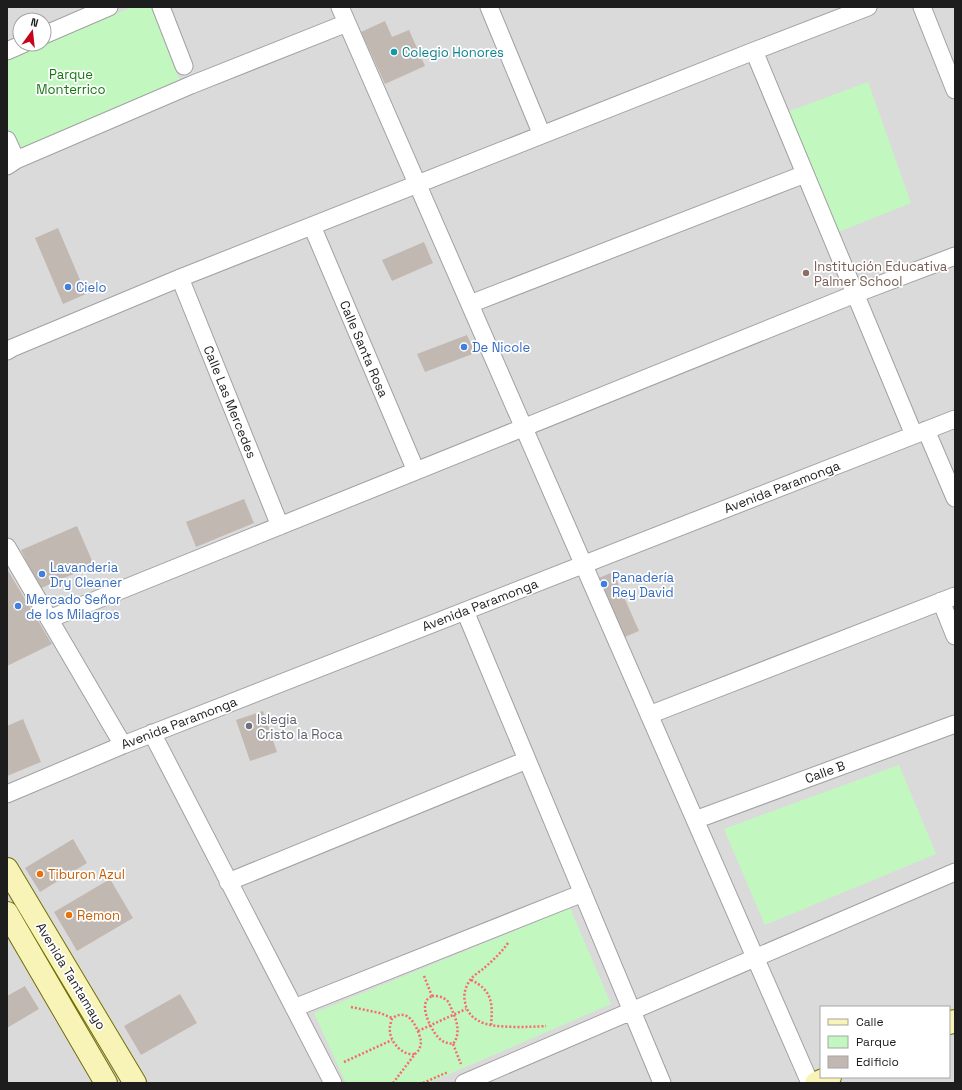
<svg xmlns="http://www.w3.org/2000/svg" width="962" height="1090" font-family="'Space Grotesk',sans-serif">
<rect width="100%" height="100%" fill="#eee9e3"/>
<!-- residential -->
<path fill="#dbdada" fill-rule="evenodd" d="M 7,7 L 955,7 L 955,1083 L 7,1083 ZM 20,20 L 44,20 L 44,44 L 20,44 ZM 821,1007 L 949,1007 L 949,1077 L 821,1077 Z"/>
<!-- park -->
<path fill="#c2f8c0" d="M 132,7 L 151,7 L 181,84 L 19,153 L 7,126 L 7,59 Z
M 868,82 L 911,203 L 836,233 L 787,112 Z
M 899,765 L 936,854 L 765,925 L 724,829 Z
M 570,908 L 611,1004 L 429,1083 L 346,1083 L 314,1013 Z"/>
<!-- building -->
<path fill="#c2b8b2" d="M 385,21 L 392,37 L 409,30 L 425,66 L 385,84 L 361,32 Z
M 58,228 L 86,294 L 63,304 L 35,238 Z
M 424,242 L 433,263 L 392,281 L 382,260 Z
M 467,335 L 475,353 L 425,372 L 417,354 Z
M 244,499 L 254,523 L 196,547 L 186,522 Z
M 77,526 L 94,565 L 39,589 L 21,550 Z
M 7,569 L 52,644 L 7,666 Z
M 613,572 L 639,631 L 620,639 L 594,580 Z
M 263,711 L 277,752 L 250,761 L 236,720 Z
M 23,719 L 41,762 L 7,776 L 7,726 Z
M 73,839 L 87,863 L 40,892 L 25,868 Z
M 110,879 L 133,918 L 77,951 L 54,912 Z
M 25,986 L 39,1009 L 7,1028 L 7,996 Z
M 180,994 L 197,1023 L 141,1055 L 124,1026 Z"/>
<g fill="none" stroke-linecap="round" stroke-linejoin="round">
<defs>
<path id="street" d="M 161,7 L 184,66
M 340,7 L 810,1083
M 489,7 L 542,135
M 922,7 L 955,90
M 44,35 L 109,7
M 7,51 L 23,44
M 754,51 L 914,435
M 7,140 L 16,160
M 7,166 L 16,160 L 191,85 L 347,23
M 312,226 L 416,471
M 180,278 L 280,526
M 470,304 L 805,174
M 7,351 L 12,348 L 180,278 L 754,51 L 868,7
M 926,430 L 955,498
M 7,547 L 123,745
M 941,601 L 955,636
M 465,611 L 662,1083
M 49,619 L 855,294 L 955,256
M 649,715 L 955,596
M 152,733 L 333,1083
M 7,794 L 123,745 L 955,419
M 695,820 L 955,724
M 228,882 L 527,760
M 294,1008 L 583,893
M 464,1083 L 955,872"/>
<path id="secondary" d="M 7,869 L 135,1083
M 7,913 L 106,1083
M 949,1023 L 955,1021
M 816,1083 L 830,1077"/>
</defs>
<!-- street casing -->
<use href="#street" stroke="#a1a1a1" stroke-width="19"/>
<!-- secondary casing -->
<use href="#secondary" stroke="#716f07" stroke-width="24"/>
<!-- path -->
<path stroke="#f76b6e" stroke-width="2.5" stroke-dasharray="2 2" stroke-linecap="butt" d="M 508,943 C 501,953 492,961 483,969 C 479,972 474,975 471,979 C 466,985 463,994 465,1002 C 466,1010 471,1017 479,1021 C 492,1029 530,1027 546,1026
M 424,976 L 432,996
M 471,980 C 492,990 493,1003 491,1025
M 432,996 C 436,996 441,996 445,999 C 449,1001 450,1006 452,1010 C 457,1021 461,1034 453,1044 C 448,1043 445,1043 441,1040 C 433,1034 420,1009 427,1000 C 427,999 432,996 432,996 Z
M 351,1007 L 380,1013 L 392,1018
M 418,1031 L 466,1009
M 453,1044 L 461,1064
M 344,1062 L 392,1040
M 393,1083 L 415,1054 L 419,1050 C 420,1047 421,1044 421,1041 C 419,1032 413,1017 404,1015 C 399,1014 395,1016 392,1019 C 391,1023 389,1027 390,1032 C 391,1043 403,1056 415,1054
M 423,1083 L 448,1072"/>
<!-- street -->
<use href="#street" stroke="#fff" stroke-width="17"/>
<!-- secondary -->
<use href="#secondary" stroke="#f8f3b7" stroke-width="22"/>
</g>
<!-- markers -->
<circle fill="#0f9aa8" stroke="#fff" stroke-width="1.5" cx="394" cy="52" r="4"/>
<circle fill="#8d6e63" stroke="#fff" stroke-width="1.5" cx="806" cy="273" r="4"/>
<g fill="#3f7fe0" stroke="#fff" stroke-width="1.5">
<circle cx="68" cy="287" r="4"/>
<circle cx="464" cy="347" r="4"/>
<circle cx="42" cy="574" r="4"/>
<circle cx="604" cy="584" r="4"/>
<circle cx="18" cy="606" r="4"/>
</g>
<circle fill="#6b7280" stroke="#fff" stroke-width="1.5" cx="249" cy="726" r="4"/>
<g fill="#e8710a" stroke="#fff" stroke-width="1.5">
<circle cx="40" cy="874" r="4"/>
<circle cx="69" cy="915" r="4"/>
</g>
<g text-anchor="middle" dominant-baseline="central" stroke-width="3.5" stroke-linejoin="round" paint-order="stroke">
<!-- culture labels -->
<g font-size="13" fill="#0d838f" stroke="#fff" text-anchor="start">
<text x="402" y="52">Colegio Honores</text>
</g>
<!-- park labels -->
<g font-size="13" fill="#12780d" stroke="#fff">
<text x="71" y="74">Parque<tspan x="71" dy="15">Monterrico</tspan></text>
</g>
<!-- education labels -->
<g font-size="13" fill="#785e54" stroke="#fff" text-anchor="start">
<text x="814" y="266">Institución Educativa<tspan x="814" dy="15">Palmer School</tspan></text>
</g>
<!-- shop labels -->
<g font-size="13" fill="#366cbe" stroke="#fff" text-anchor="start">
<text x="76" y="287">Cielo</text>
<text x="472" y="347">De Nicole</text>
<text x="50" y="567">Lavanderia<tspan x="50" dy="15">Dry Cleaner</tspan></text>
<text x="612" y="577">Panadería<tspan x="612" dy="15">Rey David</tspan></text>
<text x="26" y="599">Mercado Señor<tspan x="26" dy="15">de los Milagros</tspan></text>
</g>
<!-- street labels -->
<g font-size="13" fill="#1d1d1d" stroke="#fff">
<text transform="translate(364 349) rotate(67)">Calle Santa Rosa</text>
<text transform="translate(230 402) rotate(68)">Calle Las Mercedes</text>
<text transform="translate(782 487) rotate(-21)">Avenida Paramonga</text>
<text transform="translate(480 605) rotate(-21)">Avenida Paramonga</text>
<text transform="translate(179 723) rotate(-21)">Avenida Paramonga</text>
<text transform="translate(825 772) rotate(-20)">Calle B</text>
<text transform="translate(71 976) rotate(59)">Avenida Tantamayo</text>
</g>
<!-- worship labels -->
<g font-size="13" fill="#5b616d" stroke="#fff" text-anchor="start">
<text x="257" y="719">Islegia<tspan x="257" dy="15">Cristo la Roca</tspan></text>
</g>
<!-- food labels -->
<g font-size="13" fill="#c56008" stroke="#fff" text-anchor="start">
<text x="48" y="874">Tiburon Azul</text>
<text x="77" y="915">Remon</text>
</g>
</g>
<!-- border -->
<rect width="962" height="1090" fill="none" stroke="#1d1d1d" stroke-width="16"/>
<!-- legend -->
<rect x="820" y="1006" width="130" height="72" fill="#ffffff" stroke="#a5a5a5"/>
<rect x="828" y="1019" width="20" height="6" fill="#f8f3b7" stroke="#a5a5a5"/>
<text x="856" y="1026" font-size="12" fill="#1d1d1d">Calle</text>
<rect x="828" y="1036" width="20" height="12" fill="#c2f8c0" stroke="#a5a5a5"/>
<text x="856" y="1046" font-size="12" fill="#1d1d1d">Parque</text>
<rect x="828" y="1056" width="20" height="12" fill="#c2b8b2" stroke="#a5a5a5"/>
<text x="856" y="1066" font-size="12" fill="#1d1d1d">Edificio</text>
<!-- north arrow -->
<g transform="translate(32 32) rotate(15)"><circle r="19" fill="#ffffff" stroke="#a5a5a5"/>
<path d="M0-3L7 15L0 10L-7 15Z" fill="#c6041c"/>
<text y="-6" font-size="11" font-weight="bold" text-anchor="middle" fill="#1d1d1d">N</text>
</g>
</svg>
